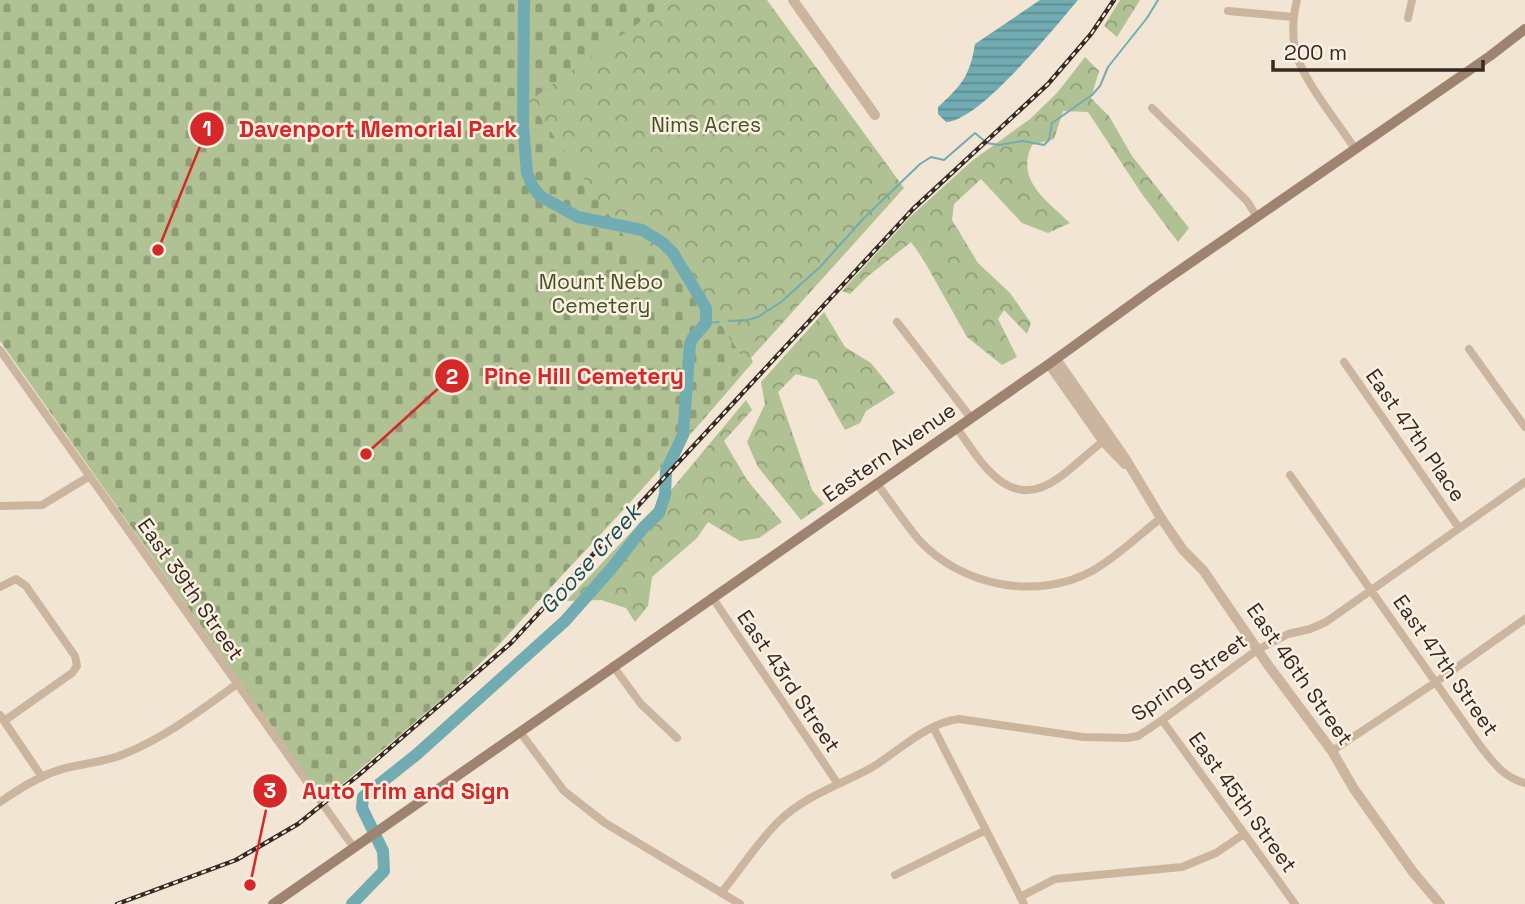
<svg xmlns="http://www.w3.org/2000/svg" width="1525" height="904" font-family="'Space Grotesk',sans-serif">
<defs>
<pattern id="forest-crowns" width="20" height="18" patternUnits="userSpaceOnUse" patternTransform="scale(1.75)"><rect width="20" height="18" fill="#b0c293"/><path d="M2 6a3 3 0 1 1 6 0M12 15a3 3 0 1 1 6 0" fill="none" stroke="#909e78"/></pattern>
<pattern id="cemetery-stones" width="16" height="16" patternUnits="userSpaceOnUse" patternTransform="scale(1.75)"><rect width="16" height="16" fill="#b0c293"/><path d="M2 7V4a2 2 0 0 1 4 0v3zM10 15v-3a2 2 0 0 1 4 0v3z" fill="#909e78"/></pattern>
<pattern id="water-rules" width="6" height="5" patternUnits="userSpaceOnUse" patternTransform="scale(1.75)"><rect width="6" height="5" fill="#70acb2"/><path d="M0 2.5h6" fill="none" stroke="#5d8c90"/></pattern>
</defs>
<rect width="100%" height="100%" fill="#f2e5d4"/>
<!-- forest -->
<path fill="url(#forest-crowns)" d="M 671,0 L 767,0 L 904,188 L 751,358 L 753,362 C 676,452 601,538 516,622 L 513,92 L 546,88 Z
M 1120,0 L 1140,0 L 1117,37 L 1104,26 Z
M 1085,57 L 1099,71 L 1091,98 L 1109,116 L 1132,156 L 1189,228 L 1178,242 L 1142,194 L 1088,112 L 1063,111 L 1054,139 L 1032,145 C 1015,181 1047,200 1070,223 L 1048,233 L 1022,223 L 981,179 L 954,204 L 952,220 L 978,263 L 1010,293 L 1031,323 L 1027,334 L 1004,310 L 998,319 L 1017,357 L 1002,365 L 967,337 L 923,259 L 911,242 L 867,277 L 850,294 L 842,291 L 910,217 L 973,160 L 1030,119 L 1057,93 Z
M 824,312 L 845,347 L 871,363 L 895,393 L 866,411 L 860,423 L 845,430 L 817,380 L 796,374 L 778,392 L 812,490 L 824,504 L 801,520 L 758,467 L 747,442 L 765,404 L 761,382 Z
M 746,400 L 752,410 L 724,441 L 747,480 L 782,522 L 759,538 L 740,541 L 708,522 L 697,538 L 652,577 L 648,606 L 635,622 L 626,608 L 601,600 L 566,601 L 672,489 Z"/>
<!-- cemetery -->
<path fill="url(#cemetery-stones)" d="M 0,0 L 671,0 L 529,101 L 637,255 L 664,238 L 746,363 L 647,481 L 498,646 L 456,687 L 324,800 L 0,341 Z"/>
<!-- water -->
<path fill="url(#water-rules)" d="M 1040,0 L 1078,0 C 1055,27 979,122 946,122 L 938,114 L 938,107 C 961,86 970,76 975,44 Z"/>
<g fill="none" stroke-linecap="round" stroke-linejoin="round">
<!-- stream -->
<path stroke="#70acb2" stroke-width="2" d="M 729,321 L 747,320 L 758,317 L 781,302 L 820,267 L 863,219 L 920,164 L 931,157 L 944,160 L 975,133 L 987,143 L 999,145 L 1023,141 L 1044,145 L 1049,140 L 1052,123 L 1092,95 L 1100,86 L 1108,67 L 1147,18 L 1158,0
M 706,323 L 719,322"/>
<!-- river -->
<path stroke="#70acb2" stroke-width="12" d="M 352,904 L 384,871 L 383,851 L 362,808 L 363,797 L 416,755 L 565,621 L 611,569 L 644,527 L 659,513 L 665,495 L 666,471 L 683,435 L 690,344 L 692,339 L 706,323 L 706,308 L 673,253 L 663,243 L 642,230 L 578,217 L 540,196 L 533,187 L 527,173 L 523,125 L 524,0"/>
<!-- minor -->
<path stroke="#cbb59f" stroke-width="8" d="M 1297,0 C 1293,16 1292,33 1295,50 C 1302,80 1338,122 1355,149
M 1228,11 L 1293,17
M 1408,18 L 1412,0
M 1152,108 L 1247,201 L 1257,217
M 897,322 L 971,418
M 1469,349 L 1525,427
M 0,350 L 354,848
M 1344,362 L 1459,528
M 957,428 C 981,462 1009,513 1057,479 C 1075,467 1090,450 1108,438
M 1290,475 L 1481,747 C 1494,763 1504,778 1525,783
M 877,484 C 891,502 904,522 919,540 C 961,586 1037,601 1092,571 C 1117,557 1139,535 1161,518
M 0,506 L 42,505 L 90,476
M 0,587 L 16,579 L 26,586 L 75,656 L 77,666 L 72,673 L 4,721
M 712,597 L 838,784
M 613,666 L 641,704 L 677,738
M 0,715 L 42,777
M 1162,720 L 1295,904
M 933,727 L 1024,904
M 520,732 L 564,791 L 605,823 L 740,904
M 1332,751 L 1436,682 L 1525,619
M 0,802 C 20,788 42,774 66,768 C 86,763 105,762 124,754 C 166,737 201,710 237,684
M 895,875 L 986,830
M 721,893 C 740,870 757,843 778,822 C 804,796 840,785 871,768 C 899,751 926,723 959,719 L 1083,737 L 1127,738 L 1138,736 L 1162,720 L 1257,650 L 1288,634 L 1310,629 L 1326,622 L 1525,482
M 1020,897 L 1055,879 L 1182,867 L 1216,853 L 1244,834"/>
<!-- tertiary -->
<path stroke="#cbb59f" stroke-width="10" d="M 793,0 L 875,115
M 1056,359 L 1125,458 L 1161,518 L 1183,550 L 1203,570 L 1268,665 L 1332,751 L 1354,789 L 1413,872 L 1440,904
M 1049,364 L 1103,441 L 1125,464"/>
<!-- secondary -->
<path stroke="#9e8371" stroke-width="10" d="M 273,904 L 1049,364 L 1154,288 L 1490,56 L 1525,29"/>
<defs>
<path id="rail" d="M 117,904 L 236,860 L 298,824 L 361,773 L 511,643 L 913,209 L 1048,84 L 1091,34 L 1114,0"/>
</defs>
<!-- rail casing -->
<use href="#rail" stroke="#342923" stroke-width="4.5"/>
<!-- rail -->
<use href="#rail" stroke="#faefe0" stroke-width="2" stroke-dasharray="5" stroke-linecap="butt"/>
</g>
<g text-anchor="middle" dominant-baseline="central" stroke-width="5" stroke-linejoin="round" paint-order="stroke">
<!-- park labels -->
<g font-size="21" fill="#415425" stroke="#faefe0">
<text x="706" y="124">Nims Acres</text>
<text x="601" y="281">Mount Nebo<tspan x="601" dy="24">Cemetery</tspan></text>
</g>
<!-- street labels -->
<g font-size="21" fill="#342923" stroke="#faefe0">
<text transform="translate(1416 435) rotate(55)">East 47th Place</text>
<text transform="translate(889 452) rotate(-35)">Eastern Avenue</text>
<text transform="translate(191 589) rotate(55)">East 39th Street</text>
<text transform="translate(1446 665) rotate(55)">East 47th Street</text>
<text transform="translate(1300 674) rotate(55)">East 46th Street</text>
<text transform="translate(1189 677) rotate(-35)">Spring Street</text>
<text transform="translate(789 681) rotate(56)">East 43rd Street</text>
<text transform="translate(1243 802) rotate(54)">East 45th Street</text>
</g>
<!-- water labels -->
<g font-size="23" font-style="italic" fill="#165158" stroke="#faefe0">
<text transform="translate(590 559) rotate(-48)">Goose Creek</text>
</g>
</g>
<!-- callouts -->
<path fill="none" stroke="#d62828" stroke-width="2.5" d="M158 250L207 129M366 454L452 376M250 885L270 791"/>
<g fill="#d62828" stroke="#faefe0" stroke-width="2.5">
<circle cx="158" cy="250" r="7"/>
<circle cx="366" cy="454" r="7"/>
<circle cx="250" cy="885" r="7"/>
<circle cx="207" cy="129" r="18"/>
<circle cx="452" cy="376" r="18"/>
<circle cx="270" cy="791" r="18"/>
</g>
<g font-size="21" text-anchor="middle" font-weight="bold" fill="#fff">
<text x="207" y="136">1</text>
<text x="452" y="384">2</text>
<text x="270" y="798">3</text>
</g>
<g font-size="23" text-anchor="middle" font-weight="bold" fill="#d62828" stroke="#faefe0" stroke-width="5" stroke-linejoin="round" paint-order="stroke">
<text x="378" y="137">Davenport Memorial Park</text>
<text x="584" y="384">Pine Hill Cemetery</text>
<text x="406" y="799">Auto Trim and Sign</text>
</g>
<!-- scale -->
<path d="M1273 60v10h210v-10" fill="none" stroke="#342923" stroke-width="3.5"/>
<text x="1284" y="60" font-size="21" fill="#342923" stroke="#faefe0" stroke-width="5" paint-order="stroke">200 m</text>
</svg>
